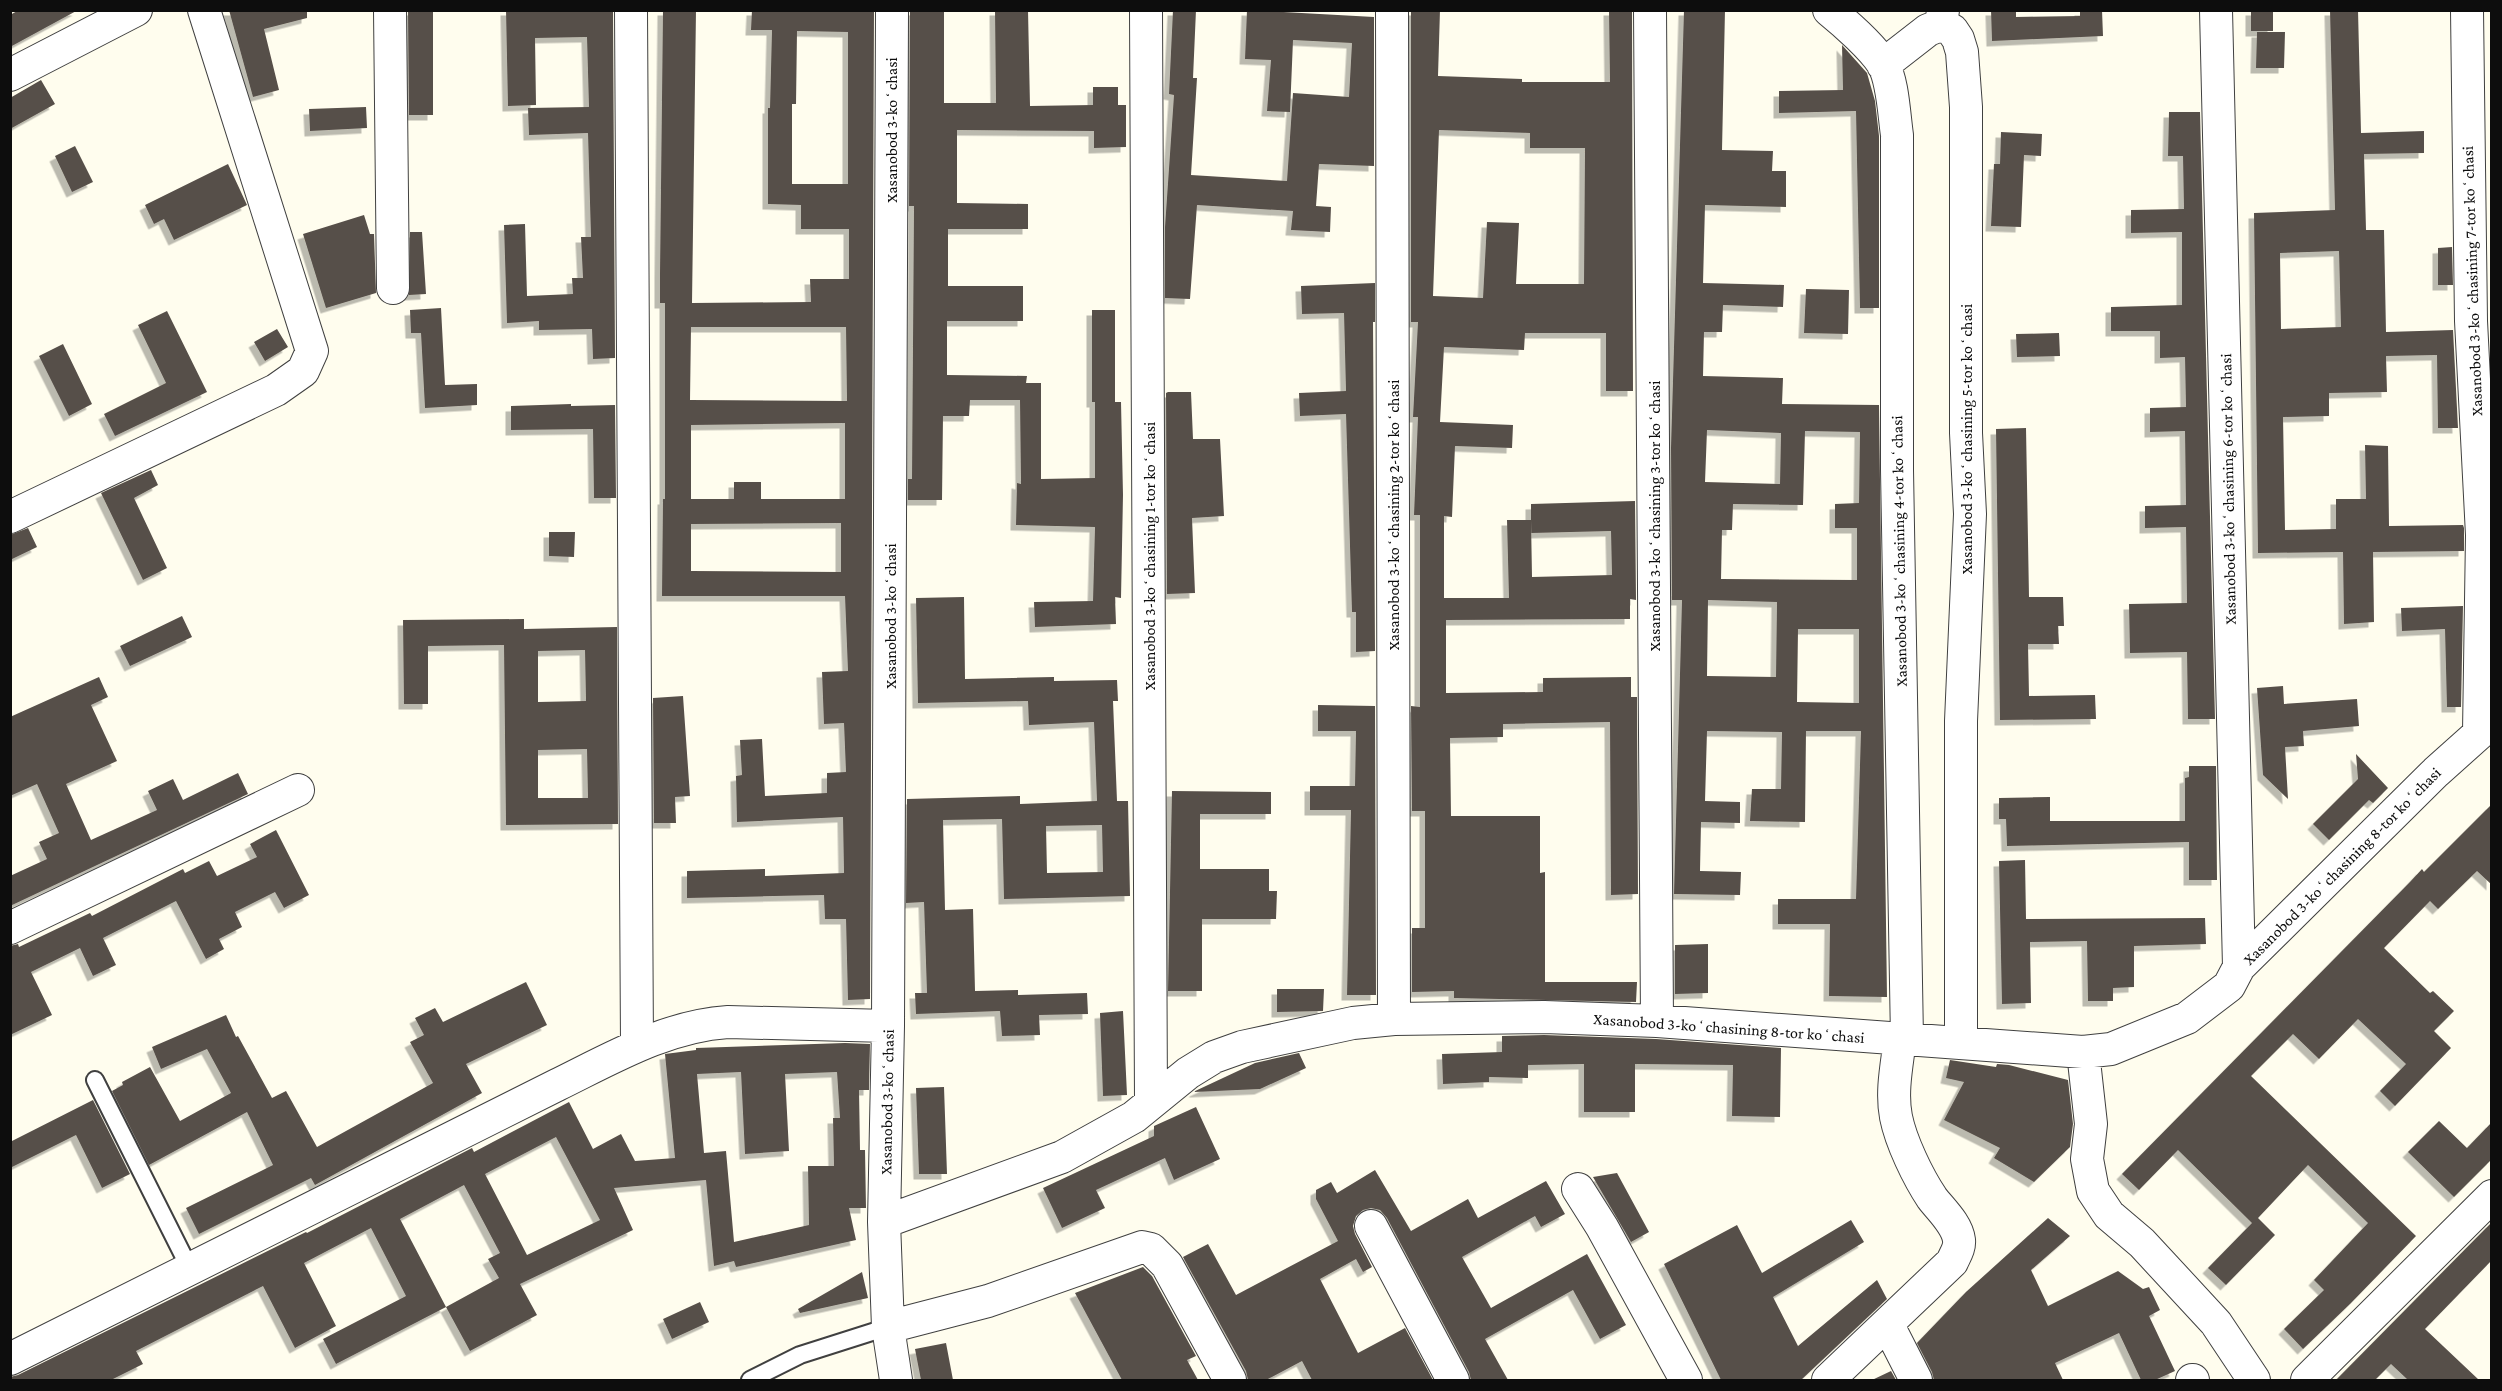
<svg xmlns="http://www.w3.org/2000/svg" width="2502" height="1391" font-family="'Crimson Pro',serif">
<defs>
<filter id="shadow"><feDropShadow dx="-5.5" dy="5.5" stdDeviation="0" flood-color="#0004"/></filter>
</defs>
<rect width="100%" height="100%" fill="#fffdee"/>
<!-- building -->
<path fill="#574f49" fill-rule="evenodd" filter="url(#shadow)" d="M 19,10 L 78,10 L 10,47 L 10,15 Z
M 229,10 L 307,10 L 307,18 L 264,29 L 279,90 L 253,97 Z
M 408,10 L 433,10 L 433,115 L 409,115 Z
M 506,10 L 613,10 L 615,358 L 593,359 L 592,329 L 539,330 L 539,321 L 507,323 L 504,225 L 525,224 L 527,296 L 573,294 L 572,278 L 583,278 L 581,237 L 591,237 L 588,133 L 529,135 L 528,108 L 589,107 L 587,37 L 535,38 L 536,105 L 508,106 Z
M 663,10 L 696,10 L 692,303 L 811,302 L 810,279 L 849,279 L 849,229 L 801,229 L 801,205 L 768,204 L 768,108 L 770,108 L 772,30 L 751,30 L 752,10 L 874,10 L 870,999 L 848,1000 L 846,919 L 825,919 L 824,895 L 687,898 L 687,871 L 765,869 L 765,876 L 844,873 L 843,817 L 737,822 L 736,776 L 742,775 L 740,740 L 762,739 L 765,796 L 827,793 L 827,773 L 846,772 L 844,723 L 824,724 L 822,672 L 848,671 L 845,596 L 662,596 L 663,499 L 665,499 L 665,303 L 660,303 L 660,274 ZM 797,31 L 848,32 L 848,184 L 792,184 L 792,104 L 796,104 ZM 691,327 L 846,327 L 847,401 L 690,400 ZM 845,423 L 845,499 L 761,499 L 761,482 L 734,482 L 734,499 L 691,499 L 691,425 ZM 841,523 L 841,572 L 691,571 L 691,524 Z
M 910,10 L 944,10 L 944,103 L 996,103 L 995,10 L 1028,10 L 1030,106 L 1093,105 L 1093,87 L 1118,87 L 1118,105 L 1126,105 L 1126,147 L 1094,148 L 1094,131 L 957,130 L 957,203 L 1028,204 L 1028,229 L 948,229 L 948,286 L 1023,286 L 1023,321 L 947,321 L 947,375 L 1027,376 L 1026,383 L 1041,383 L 1041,479 L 1095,478 L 1095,402 L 1092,402 L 1092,310 L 1115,310 L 1115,402 L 1121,402 L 1123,495 L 1121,598 L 1115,597 L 1116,624 L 1035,627 L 1034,602 L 1093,601 L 1095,527 L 1016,525 L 1017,483 L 1021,484 L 1020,400 L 970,400 L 969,416 L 943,416 L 942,500 L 908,500 L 908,479 L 912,479 L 914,206 L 909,206 Z
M 1173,10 L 1196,10 L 1193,78 L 1197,78 L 1191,175 L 1287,181 L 1293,93 L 1349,97 L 1352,43 L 1293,40 L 1290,112 L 1267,111 L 1271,60 L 1245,59 L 1247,10 L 1374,17 L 1374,166 L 1319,164 L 1316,206 L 1331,207 L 1330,232 L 1291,230 L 1293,211 L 1197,205 L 1190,299 L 1165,298 L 1165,227 L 1174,95 L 1169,94 Z
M 1411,10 L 1440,10 L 1438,76 L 1522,79 L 1522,82 L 1610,82 L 1609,10 L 1632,10 L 1633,391 L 1606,391 L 1606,333 L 1525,333 L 1524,350 L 1444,347 L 1440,422 L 1513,425 L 1512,448 L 1455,446 L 1452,517 L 1444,516 L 1444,598 L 1509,598 L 1507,520 L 1531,520 L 1532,577 L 1612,575 L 1611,531 L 1531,533 L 1531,504 L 1635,501 L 1636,600 L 1630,599 L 1630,619 L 1446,620 L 1446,693 L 1543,692 L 1543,678 L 1631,677 L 1631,697 L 1637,697 L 1638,894 L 1611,895 L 1610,722 L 1503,724 L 1503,737 L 1450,738 L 1451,816 L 1540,816 L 1540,873 L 1545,872 L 1545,982 L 1637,982 L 1636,1002 L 1454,998 L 1454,991 L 1412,992 L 1412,928 L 1425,928 L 1425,811 L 1412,811 L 1411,706 L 1420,707 L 1420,515 L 1414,515 L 1418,417 L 1413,417 L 1418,322 L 1411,322 ZM 1439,130 L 1530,133 L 1530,148 L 1585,148 L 1584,284 L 1516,284 L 1519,223 L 1487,222 L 1483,298 L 1433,296 Z
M 1684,10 L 1725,10 L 1722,150 L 1773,151 L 1772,171 L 1786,171 L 1786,207 L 1705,205 L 1703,283 L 1784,285 L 1783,307 L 1723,305 L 1722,332 L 1704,332 L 1703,376 L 1783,378 L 1782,404 L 1879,405 L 1887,997 L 1829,996 L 1830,924 L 1778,924 L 1778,899 L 1856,899 L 1861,731 L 1806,731 L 1805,822 L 1750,821 L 1752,789 L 1781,789 L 1782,732 L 1707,731 L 1705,801 L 1740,802 L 1740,823 L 1701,822 L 1700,871 L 1741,872 L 1740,895 L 1674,894 L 1682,600 L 1672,600 L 1671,448 ZM 1707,430 L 1781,433 L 1780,484 L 1705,482 ZM 1805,431 L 1860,432 L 1859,503 L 1835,504 L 1835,528 L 1857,528 L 1857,580 L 1721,579 L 1722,530 L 1732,530 L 1733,504 L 1803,505 ZM 1708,600 L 1777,602 L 1776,677 L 1707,676 ZM 1798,629 L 1859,629 L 1859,703 L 1797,702 Z
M 1991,10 L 2016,10 L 2016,17 L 2080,16 L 2080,10 L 2102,10 L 2103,36 L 1992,41 Z
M 2251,10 L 2273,10 L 2273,31 L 2251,31 Z
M 2330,10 L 2358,10 L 2361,133 L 2424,131 L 2424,153 L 2364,154 L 2366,230 L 2384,230 L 2386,332 L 2453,330 L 2458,428 L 2438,428 L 2437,355 L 2386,356 L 2387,392 L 2329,393 L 2329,416 L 2283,417 L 2285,530 L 2336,529 L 2336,499 L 2366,499 L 2365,445 L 2388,446 L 2389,526 L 2463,525 L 2464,528 L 2464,551 L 2373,552 L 2374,622 L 2344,624 L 2343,552 L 2258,553 L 2254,213 L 2335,210 ZM 2339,251 L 2341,327 L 2281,329 L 2280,253 Z
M 2257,32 L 2285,32 L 2284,68 L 2256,68 Z
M 1842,45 L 1867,73 L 1875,101 L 1879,136 L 1879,308 L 1860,308 L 1856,111 L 1779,113 L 1779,91 L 1843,90 Z
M 41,80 L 55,104 L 10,129 L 10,98 Z
M 366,107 L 367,128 L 310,131 L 309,109 Z
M 2169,112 L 2200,112 L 2215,719 L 2188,719 L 2187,652 L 2130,653 L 2129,604 L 2187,603 L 2186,527 L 2145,528 L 2145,506 L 2186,505 L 2185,431 L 2150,432 L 2150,408 L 2186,407 L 2185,357 L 2160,358 L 2160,331 L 2111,331 L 2111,307 L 2182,305 L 2182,232 L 2131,233 L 2131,210 L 2184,209 L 2183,156 L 2168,156 Z
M 2001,132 L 2042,134 L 2041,156 L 2024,155 L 2021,227 L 1991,226 L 1994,164 L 2000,164 Z
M 75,146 L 93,182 L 72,192 L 55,156 Z
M 228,164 L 247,205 L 174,240 L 164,219 L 154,224 L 145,205 Z
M 364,215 L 370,234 L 374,234 L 376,293 L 326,308 L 303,234 Z
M 410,232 L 422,232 L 426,294 L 409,295 Z
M 2452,247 L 2453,285 L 2438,285 L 2438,248 Z
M 1375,283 L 1375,322 L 1373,322 L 1375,651 L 1356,652 L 1356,612 L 1352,612 L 1346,414 L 1300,416 L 1299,393 L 1346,391 L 1344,313 L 1302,314 L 1301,286 Z
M 1806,289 L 1849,290 L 1848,334 L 1804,333 Z
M 441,308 L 445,385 L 477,384 L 477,405 L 425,408 L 421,333 L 411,333 L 410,310 Z
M 167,311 L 207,392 L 115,436 L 104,414 L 166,383 L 138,325 Z
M 277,329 L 288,347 L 265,361 L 254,342 Z
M 2059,333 L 2060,356 L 2017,357 L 2016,334 Z
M 63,344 L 92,404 L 69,416 L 39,356 Z
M 1168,392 L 1191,392 L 1193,439 L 1220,439 L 1224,516 L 1192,518 L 1195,593 L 1167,594 L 1166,393 Z
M 571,404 L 571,406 L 615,405 L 616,498 L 594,498 L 593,429 L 511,430 L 511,406 Z
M 2026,428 L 2029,597 L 2063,597 L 2064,626 L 2058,626 L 2059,644 L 2028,644 L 2029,696 L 2095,695 L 2096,719 L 2000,720 L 1996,429 Z
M 151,470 L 158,485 L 134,498 L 167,568 L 143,580 L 101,493 Z
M 28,528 L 37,547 L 10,560 L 10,535 Z
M 549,532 L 575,532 L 574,557 L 549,556 Z
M 964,597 L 965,679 L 1054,677 L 1054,681 L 1117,680 L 1118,701 L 1113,701 L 1117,801 L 1128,801 L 1130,896 L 1004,899 L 1002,819 L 943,820 L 945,910 L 973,909 L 975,991 L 1018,990 L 1018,995 L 1087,993 L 1088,1014 L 1039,1015 L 1040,1035 L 1002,1036 L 1000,1011 L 916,1014 L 915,993 L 927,993 L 924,902 L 906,903 L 907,799 L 1020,796 L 1020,804 L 1097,801 L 1094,722 L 1029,725 L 1028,701 L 918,703 L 916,598 ZM 1102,825 L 1103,872 L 1047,873 L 1046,826 Z
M 2463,606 L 2461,707 L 2447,707 L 2445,629 L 2402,631 L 2401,608 Z
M 182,616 L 192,637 L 130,666 L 120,646 Z
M 524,619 L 524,629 L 617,627 L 618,824 L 506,825 L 504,645 L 428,646 L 428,704 L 404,704 L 403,620 ZM 585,650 L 586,701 L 538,702 L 538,651 ZM 587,749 L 588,798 L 538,798 L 538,750 Z
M 99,677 L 108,697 L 91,705 L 117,761 L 66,784 L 91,840 L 157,810 L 148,791 L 173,779 L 183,800 L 238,773 L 248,794 L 10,906 L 10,876 L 47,859 L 39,842 L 59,833 L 37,784 L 10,796 L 10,717 Z
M 2283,686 L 2284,704 L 2357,699 L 2359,726 L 2303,731 L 2304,746 L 2285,747 L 2288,799 L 2263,775 L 2257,688 Z
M 683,696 L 690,796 L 675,797 L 676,823 L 654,823 L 653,698 Z
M 1318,705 L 1375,706 L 1376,995 L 1347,995 L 1351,810 L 1310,810 L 1310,786 L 1355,786 L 1356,731 L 1318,731 Z
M 2356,754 L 2388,788 L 2373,803 L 2369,800 L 2329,840 L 2313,824 L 2358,779 Z
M 2189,766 L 2216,766 L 2217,880 L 2189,880 L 2189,842 L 2007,846 L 2006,819 L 1999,819 L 1999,798 L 2050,797 L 2050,821 L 2185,821 L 2185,778 L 2189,777 Z
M 1172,791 L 1271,792 L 1271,814 L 1200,814 L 1200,869 L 1269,869 L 1269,891 L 1277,891 L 1276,919 L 1202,919 L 1202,991 L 1168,991 Z
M 2492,804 L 2492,885 L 2477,871 L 2438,909 L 2430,901 L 2384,948 L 2430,993 L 2433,991 L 2454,1011 L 2434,1031 L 2451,1048 L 2395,1106 L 2380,1091 L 2406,1064 L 2358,1019 L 2319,1059 L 2293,1034 L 2251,1076 L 2416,1236 L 2351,1303 L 2303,1349 L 2284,1329 L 2324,1290 L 2314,1280 L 2368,1223 L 2308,1165 L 2258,1218 L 2275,1235 L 2226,1285 L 2208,1268 L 2252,1223 L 2178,1150 L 2139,1190 L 2122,1174 L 2410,882 L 2422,869 L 2424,872 Z
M 276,830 L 309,895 L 284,908 L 275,892 L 235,912 L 242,927 L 219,939 L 224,949 L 206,959 L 176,901 L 103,938 L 116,965 L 93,976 L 80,948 L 31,972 L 52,1015 L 10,1035 L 10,946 L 18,944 L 19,947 L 90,913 L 92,916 L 183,869 L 185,873 L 209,861 L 217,876 L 257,857 L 250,844 Z
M 2025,860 L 2026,919 L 2205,918 L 2206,944 L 2134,946 L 2134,987 L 2113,988 L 2113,1001 L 2088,1001 L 2087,941 L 2030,942 L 2031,1003 L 2002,1004 L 1999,861 Z
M 1708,944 L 1708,993 L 1675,994 L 1675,945 Z
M 526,982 L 547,1025 L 466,1064 L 482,1093 L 315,1185 L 311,1178 L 199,1234 L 186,1208 L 273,1165 L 247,1112 L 149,1165 L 112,1091 L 123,1085 L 122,1082 L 150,1067 L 180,1121 L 231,1093 L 207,1049 L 161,1069 L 152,1047 L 226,1015 L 236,1037 L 238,1036 L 272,1098 L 286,1091 L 317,1147 L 433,1083 L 410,1042 L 424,1035 L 415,1018 L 435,1008 L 443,1022 Z
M 1277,989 L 1324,989 L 1323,1011 L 1277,1012 Z
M 1123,1011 L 1127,1095 L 1103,1096 L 1100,1013 Z
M 1544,1035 L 1656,1039 L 1781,1048 L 1780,1117 L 1732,1116 L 1733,1065 L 1635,1064 L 1635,1112 L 1584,1112 L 1584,1064 L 1528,1065 L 1528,1078 L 1489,1077 L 1489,1082 L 1443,1084 L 1442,1054 L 1502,1052 L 1502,1036 Z
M 845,1043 L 870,1044 L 869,1090 L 859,1090 L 860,1150 L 865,1150 L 866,1208 L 849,1208 L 856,1240 L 736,1267 L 734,1261 L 714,1266 L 706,1180 L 614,1188 L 633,1230 L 520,1284 L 537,1315 L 470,1351 L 446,1307 L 336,1364 L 323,1339 L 406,1296 L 371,1228 L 304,1263 L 336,1326 L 295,1348 L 263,1286 L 136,1351 L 143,1364 L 111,1380 L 10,1380 L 10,1377 L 18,1375 L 306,1232 L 307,1233 L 472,1148 L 474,1152 L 569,1102 L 593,1149 L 621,1134 L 635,1161 L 675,1158 L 665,1054 L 696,1050 L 696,1048 ZM 741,1072 L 745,1154 L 789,1151 L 785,1074 L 837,1072 L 840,1118 L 833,1118 L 834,1166 L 808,1166 L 809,1225 L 734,1242 L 726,1151 L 704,1153 L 697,1074 ZM 556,1137 L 600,1220 L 527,1255 L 485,1174 ZM 464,1185 L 500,1253 L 488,1259 L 499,1278 L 446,1307 L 400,1219 Z
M 1299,1053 L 1306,1068 L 1260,1089 L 1193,1092 L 1255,1063 Z
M 1950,1060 L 1996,1067 L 1997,1064 L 2009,1065 L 2068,1080 L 2073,1124 L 2070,1147 L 2034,1182 L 1994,1158 L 2000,1148 L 1944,1120 L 1964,1082 L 1946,1078 Z
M 944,1087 L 947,1174 L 919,1174 L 916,1088 Z
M 93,1100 L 130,1174 L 102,1188 L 76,1135 L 10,1168 L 10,1142 Z
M 1196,1107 L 1220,1159 L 1174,1180 L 1165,1158 L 1096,1190 L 1105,1208 L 1062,1228 L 1043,1188 L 1154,1136 L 1154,1126 Z
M 2439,1121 L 2467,1148 L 2492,1122 L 2492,1159 L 2454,1197 L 2408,1152 Z
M 1375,1170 L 1411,1231 L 1468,1199 L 1478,1218 L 1546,1181 L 1565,1214 L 1541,1227 L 1535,1216 L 1462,1257 L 1491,1308 L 1587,1254 L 1626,1325 L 1600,1339 L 1573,1290 L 1485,1339 L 1508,1380 L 1471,1380 L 1469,1372 L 1387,1218 L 1380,1210 L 1371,1208 L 1363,1210 L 1356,1216 L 1353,1226 L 1355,1234 L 1372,1267 L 1363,1272 L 1356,1259 L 1320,1279 L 1358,1353 L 1405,1328 L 1433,1380 L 1312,1380 L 1302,1361 L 1266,1380 L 1248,1380 L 1246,1371 L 1183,1257 L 1208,1244 L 1236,1295 L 1338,1241 L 1316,1199 L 1316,1190 L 1331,1182 L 1337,1193 Z
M 1617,1173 L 1649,1232 L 1631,1242 L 1593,1177 Z
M 2048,1218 L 2070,1236 L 2031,1270 L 2048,1306 L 2118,1271 L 2143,1289 L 2149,1287 L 2160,1310 L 2149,1316 L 2175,1371 L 2155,1380 L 2141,1380 L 2119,1333 L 2055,1363 L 2063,1380 L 1934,1380 L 1932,1372 L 1917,1343 L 1966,1292 Z
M 1851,1220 L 1864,1242 L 1773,1297 L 1798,1346 L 1877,1280 L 1887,1299 L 1801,1380 L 1721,1380 L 1664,1264 L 1737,1225 L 1762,1273 Z
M 2492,1222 L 2492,1260 L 2425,1329 L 2479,1380 L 2408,1380 L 2391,1364 L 2375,1380 L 2336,1380 Z
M 1143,1267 L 1152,1276 L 1196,1356 L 1187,1360 L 1198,1380 L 1122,1380 L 1075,1293 Z
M 862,1272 L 868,1298 L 800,1313 L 798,1309 Z
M 700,1302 L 709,1322 L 672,1339 L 663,1319 Z
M 946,1343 L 953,1380 L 921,1380 L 915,1349 Z
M 1891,1371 L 1896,1380 L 1872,1380 Z"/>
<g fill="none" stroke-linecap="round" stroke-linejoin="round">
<defs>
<path id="service" d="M 95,1080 L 189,1267
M 750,1380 L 800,1355 L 888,1327"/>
<path id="minor" d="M 390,10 L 393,288
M 631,10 L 637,1046
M 892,10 L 888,1026 L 884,1222 L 888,1327 L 896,1380
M 1146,10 L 1151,1102
M 1392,10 L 1394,1019
M 1650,10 L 1657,1021
M 1829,10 C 1845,23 1872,47 1883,64 C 1893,81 1894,115 1897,135 L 1897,470 L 1907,1039
M 2216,10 L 2239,967
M 2467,10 L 2471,321 L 2482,535 L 2479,732
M 1941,25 L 1952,30 L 1958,39 L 1962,52 L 1966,107 L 1966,433 L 1970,514 L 1961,721 L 1961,1043
M 1883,65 L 1928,30 L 1941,25 L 1943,10
M 10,75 L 136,10
M 10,517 L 276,390 L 303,371 L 312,351 L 204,10
M 10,928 L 298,790
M 2083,1052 L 2091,1124 L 2087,1159 L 2093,1191 L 2109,1215 L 2142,1243 L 2216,1323 L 2254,1380
M 1578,1189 L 1602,1227 L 1686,1380
M 884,1222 L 1062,1157 L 1134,1117 L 1188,1073 L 1214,1057 L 1242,1047 L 1353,1023 L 1394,1019 L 1544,1017 L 1657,1021 L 2083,1052 L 2111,1049 L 2187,1018 L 2229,986 L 2239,967 L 2436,772 L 2492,722
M 1371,1226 L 1453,1380
M 1888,1325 L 1916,1380
M 888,1327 L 988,1301 L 1142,1247 L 1151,1249 L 1167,1265 L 1230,1380
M 10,1359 L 557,1085 C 612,1058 666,1026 728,1022 L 888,1026
M 1828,1380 L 1952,1262 C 1955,1255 1960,1248 1959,1240 C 1957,1224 1941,1210 1932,1198 C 1918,1177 1901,1142 1896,1117 C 1891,1092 1897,1064 1900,1039
M 2192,1380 L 2193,1380
M 2307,1380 L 2492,1196"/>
</defs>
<!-- service casing -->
<use href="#service" stroke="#404040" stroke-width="20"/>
<!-- minor casing -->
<use href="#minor" stroke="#404040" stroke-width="34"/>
<!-- service -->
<use href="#service" stroke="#fff" stroke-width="16"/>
<!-- minor -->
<use href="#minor" stroke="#fff" stroke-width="32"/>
</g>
<g text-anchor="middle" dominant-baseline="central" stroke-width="6" stroke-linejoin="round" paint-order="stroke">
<!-- street labels -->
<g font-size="16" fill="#0d0d0d" stroke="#fff">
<text transform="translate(891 130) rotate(-90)">Xasanobod 3-koʻchasi</text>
<text transform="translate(2472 281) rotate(-92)">Xasanobod 3-koʻchasining 7-tor koʻchasi</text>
<text transform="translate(1966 439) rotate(-90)">Xasanobod 3-koʻchasining 5-tor koʻchasi</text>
<text transform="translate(2228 489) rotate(-91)">Xasanobod 3-koʻchasining 6-tor koʻchasi</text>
<text transform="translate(1393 515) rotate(-90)">Xasanobod 3-koʻchasining 2-tor koʻchasi</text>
<text transform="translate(1654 516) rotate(-90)">Xasanobod 3-koʻchasining 3-tor koʻchasi</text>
<text transform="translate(1899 551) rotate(-91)">Xasanobod 3-koʻchasining 4-tor koʻchasi</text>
<text transform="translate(1149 556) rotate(-90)">Xasanobod 3-koʻchasining 1-tor koʻchasi</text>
<text transform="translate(890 616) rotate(-90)">Xasanobod 3-koʻchasi</text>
<text transform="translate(2342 866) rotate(-45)">Xasanobod 3-koʻchasining 8-tor koʻchasi</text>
<text transform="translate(1729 1028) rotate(4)">Xasanobod 3-koʻchasining 8-tor koʻchasi</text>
<text transform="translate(887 1102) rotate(-89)">Xasanobod 3-koʻchasi</text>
</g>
</g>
<!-- border -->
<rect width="2502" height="1391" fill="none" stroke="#0d0d0d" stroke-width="24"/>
</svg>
